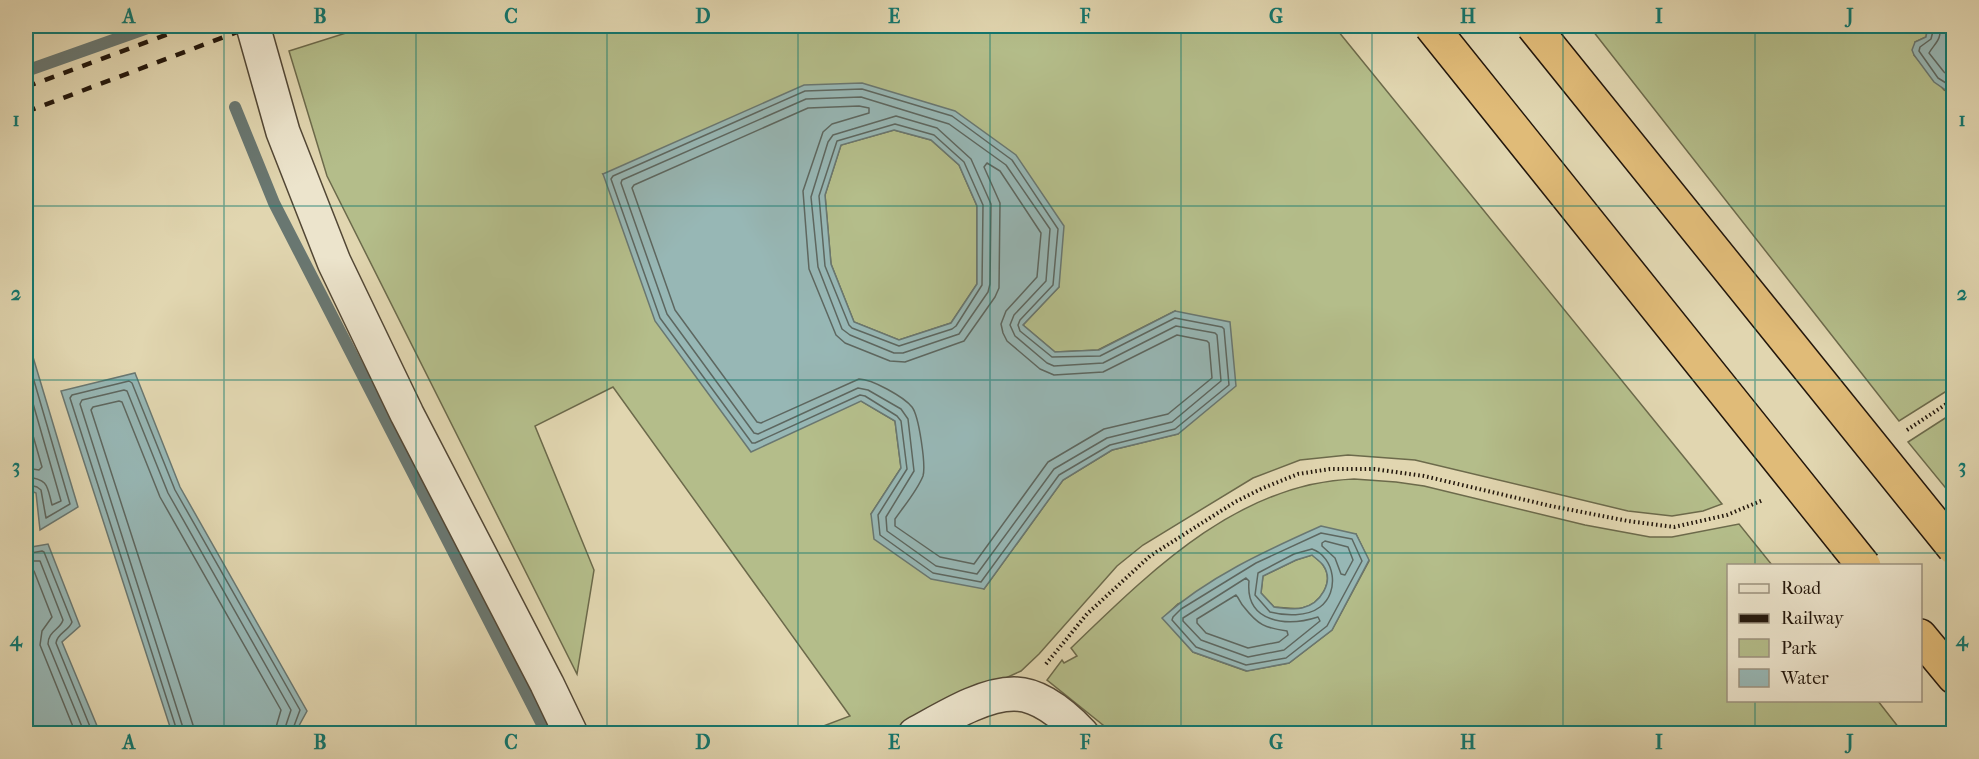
<svg xmlns="http://www.w3.org/2000/svg" width="1979" height="759" font-family="'IM FELL French Canon',serif">
<rect width="100%" height="100%" fill="#e1d6b0"/>
<filter id="stains"><feTurbulence type="fractalNoise" baseFrequency=".00333" numOctaves="4"/><feColorMatrix values="0 0 0 0 .2 0 0 0 0 .09 0 0 0 0 .02 0 0 0 .5 -.17"/></filter>
<radialGradient id="worn" r=".72"><stop offset=".6" stop-color="#630" stop-opacity="0"/><stop offset="1" stop-color="#630" stop-opacity=".3"/></radialGradient>
<!-- green -->
<path fill="#b4bd8a" stroke="#6c6a4b" stroke-width="1.5" fill-rule="evenodd" d="M 368,26 L 1334,26 L 1722,504 L 1703,511 L 1672,516 L 1628,511 L 1415,460 L 1348,455 L 1300,460 L 1253,478 L 1143,545 L 1117,566 L 1039,654 L 1021,671 L 886,733 L 805,733 L 850,716 L 613,387 L 535,426 L 594,570 L 577,674 L 327,176 L 289,51 ZM 954,111 L 1059,287 L 1023,325 L 1055,352 L 1098,350 L 1175,311 L 1178,434 L 1112,450 L 1063,480 L 984,589 L 871,514 L 901,468 L 895,421 L 861,401 L 603,174 Z
M 1589,26 L 1923,26 L 1927,31 L 1926,37 L 1915,42 L 1914,55 L 1944,90 L 1953,95 L 1953,387 L 1899,421 Z
M 894,130 L 931,140 L 959,165 L 977,206 L 977,284 L 951,323 L 899,340 L 854,322 L 831,264 L 825,195 L 841,145 Z
M 1953,413 L 1953,497 L 1908,442 Z
M 1354,479 L 1396,482 L 1424,486 L 1585,525 L 1650,537 L 1672,537 L 1739,524 L 1772,565 L 1728,566 L 1728,700 L 1878,701 L 1903,733 L 1113,733 L 1047,680 L 1062,660 L 1064,663 L 1077,656 L 1071,648 C 1150,572 1238,483 1354,479 ZM 1356,534 L 1369,561 L 1332,630 L 1289,663 L 1246,671 L 1193,652 L 1163,618 L 1178,604 Z
M 1312,555 C 1316,558 1320,561 1323,565 C 1335,582 1320,604 1302,608 C 1294,610 1282,607 1274,607 L 1261,593 L 1263,576 L 1296,560 Z"/>
<!-- water -->
<path fill="#97b7b5" stroke="#697771" stroke-width="1.5" fill-rule="evenodd" d="M 1923,26 L 1953,26 L 1953,95 L 1934,82 L 1914,55 L 1912,50 L 1915,42 L 1926,37 L 1927,31 Z
M 862,83 L 955,111 L 1016,155 L 1064,226 L 1059,287 L 1023,325 L 1055,352 L 1099,350 L 1175,311 L 1230,322 L 1236,386 L 1178,434 L 1112,450 L 1063,480 L 984,589 L 931,579 L 874,539 L 871,514 L 901,468 L 895,421 L 861,401 L 751,452 L 655,321 L 603,174 L 804,85 ZM 894,130 L 931,140 L 959,165 L 977,206 L 977,284 L 951,323 L 899,340 L 854,322 L 831,264 L 825,195 L 841,145 Z
M 33,357 L 78,507 L 40,530 L 36,493 L 26,489 L 26,360 Z
M 135,373 L 180,487 L 307,711 L 295,733 L 172,733 L 61,391 Z
M 1321,526 L 1356,534 L 1369,560 L 1332,630 L 1289,663 L 1247,671 L 1193,652 L 1162,618 C 1208,577 1265,551 1321,526 ZM 1312,555 C 1315,558 1320,561 1323,565 C 1335,582 1320,604 1302,608 C 1294,610 1282,608 1274,607 L 1261,593 L 1263,576 L 1296,560 Z
M 48,544 L 80,626 L 62,642 L 100,733 L 26,733 L 26,548 Z"/>
<g fill="none" stroke-linecap="round" stroke-linejoin="round">
<!-- shore -->
<path stroke="#5d6760" stroke-width="1.5" d="M 1930,26 L 1933,31 L 1931,39 L 1920,47 L 1919,51 L 1938,78 L 1954,88
M 1939,26 C 1943,39 1934,44 1929,53 L 1944,72 L 1954,80
M 862,89 L 952,116 L 1012,160 L 1058,229 L 1053,285 L 1020,320 L 1018,325 L 1020,331 L 1052,357 L 1100,356 L 1175,318 L 1222,327 L 1224,329 L 1229,385 L 1175,429 L 1110,445 L 1059,475 L 981,582 L 933,573 L 880,535 L 878,515 L 907,469 L 901,421 L 897,416 L 865,396 L 860,395 L 755,443 L 752,443 L 660,318 L 611,179 L 613,176 L 805,91 Z
M 861,97 L 949,124 L 1006,165 L 1050,229 L 1046,281 L 1014,315 L 1010,325 L 1015,336 L 1047,363 L 1054,366 L 1103,363 L 1176,326 L 1215,333 L 1217,335 L 1221,381 L 1172,422 L 1107,438 L 1054,469 L 977,574 L 936,566 L 887,531 L 886,517 L 914,471 L 908,419 L 901,409 L 868,390 L 858,388 L 758,434 L 754,433 L 667,314 L 621,183 L 622,180 L 806,99 Z
M 859,106 L 869,108 L 869,113 L 832,124 L 823,132 L 803,191 L 809,269 L 836,335 L 845,343 L 890,361 L 905,362 L 964,341 L 995,297 L 999,288 L 1000,203 L 984,167 L 987,163 L 1000,171 L 1041,233 L 1037,277 L 1006,311 L 1001,324 L 1003,333 L 1007,341 L 1040,369 L 1054,375 L 1103,372 L 1177,335 L 1207,341 L 1209,343 L 1212,378 L 1168,414 L 1104,429 L 1048,462 L 974,564 L 940,557 L 895,526 L 895,519 C 904,506 917,491 923,476 C 926,465 919,416 912,407 C 904,397 872,379 859,379 L 761,423 L 757,422 L 675,310 L 632,188 L 634,185 L 808,108 Z
M 896,116 L 937,128 L 971,159 L 991,204 L 990,284 L 988,292 L 959,334 L 903,353 L 894,353 L 850,335 L 842,329 L 818,267 L 811,197 L 828,142 L 833,135 Z
M 895,124 L 934,135 L 964,162 L 983,205 L 982,285 L 956,326 L 952,329 L 899,346 L 852,328 L 849,325 L 825,266 L 819,196 L 837,141 Z
M 26,365 L 30,367 L 70,504 L 46,518 L 41,490 L 37,487 L 26,484
M 26,379 L 61,501 L 52,505 C 47,486 49,479 26,477
M 26,411 L 42,467 L 39,470 L 26,468
M 1321,533 L 1352,539 L 1362,561 L 1327,626 L 1286,658 L 1246,665 L 1196,647 L 1172,620 L 1173,617 L 1181,609 L 1256,563 Z
M 1325,541 L 1348,547 L 1353,560 L 1345,575 L 1341,574 L 1335,558 L 1322,546 L 1322,543 Z
M 1312,549 C 1335,557 1340,592 1320,607 C 1307,617 1285,616 1270,612 L 1255,595 L 1258,573 L 1294,554 Z
M 26,554 L 42,551 L 44,552 L 72,622 C 69,631 57,633 56,643 L 93,734
M 26,561 L 40,561 L 63,620 C 60,630 48,631 48,644 L 85,734
M 26,570 L 34,571 L 52,617 L 42,631 L 40,645 L 76,734
M 1246,578 L 1249,581 C 1245,623 1287,627 1318,617 L 1320,621 L 1284,650 L 1248,657 L 1201,640 L 1183,621 L 1183,618 Z
M 1236,595 C 1239,598 1240,603 1244,607 C 1258,625 1265,628 1287,631 L 1288,635 L 1279,642 L 1248,648 L 1206,633 L 1197,623 L 1197,619 Z
M 178,734 L 70,398 L 72,395 L 129,381 L 132,383 L 175,490 L 300,710 L 291,734
M 185,734 L 80,404 L 82,400 L 124,390 L 127,391 L 168,493 L 291,710 L 283,734
M 194,734 L 193,725 L 91,410 L 93,407 L 119,401 L 122,402 L 160,497 L 281,710 L 274,734"/>
<!-- stream -->
<path stroke="#697771" stroke-width="12" d="M 26,71 L 153,26
M 235,107 L 274,203 L 547,734"/>
<defs>
<path id="minor" d="M 253,26 L 283,132 L 334,262 L 407,414 L 547,684 L 571,734
M 915,734 C 943,719 982,694 1014,694 C 1040,694 1065,716 1082,734"/>
<path id="motorway" d="M 1920,636 L 1954,677"/>
</defs>
<!-- minor casing -->
<use href="#minor" stroke="#524735" stroke-width="36"/>
<!-- motorway casing -->
<use href="#motorway" stroke="#23170c" stroke-width="36"/>
<!-- path -->
<path stroke="#23170c" stroke-width="4" stroke-dasharray="1.5 3" stroke-linecap="butt" d="M 1907,430 L 1954,399
M 1046,664 L 1087,614 L 1150,556 L 1235,502 L 1263,488 L 1298,474 L 1330,469 L 1374,469 L 1424,476 L 1551,506 L 1628,521 L 1674,527 L 1727,515 L 1763,500"/>
<!-- minor -->
<use href="#minor" stroke="#ece4cc" stroke-width="33"/>
<!-- motorway -->
<use href="#motorway" stroke="#e0bb78" stroke-width="33"/>
<!-- rail -->
<path stroke="#23170c" stroke-width="4.5" stroke-dasharray="10 10" stroke-linecap="butt" d="M 26,87 L 190,26
M 26,112 L 253,26"/>
<defs>
<path id="motorway-bridge" d="M 1431,26 L 1864,566
M 1533,26 L 1954,548"/>
</defs>
<!-- motorway-bridge casing -->
<use href="#motorway-bridge" stroke="#23170c" stroke-width="36" stroke-linecap="butt"/>
<!-- motorway-bridge -->
<use href="#motorway-bridge" stroke="#e0bb78" stroke-width="33"/>
</g>
<!-- grid -->
<path fill="none" stroke="#0f766e" stroke-width="1.5" stroke-opacity="0.55" d="M 224,26 L 224,734M 416,26 L 416,734M 607,26 L 607,734M 798,26 L 798,734M 990,26 L 990,734M 1181,26 L 1181,734M 1372,26 L 1372,734M 1563,26 L 1563,734M 1755,26 L 1755,566M 26,206 L 1954,206M 26,380 L 1954,380M 26,553 L 1954,553M 1755,700 L 1755,734"/>
<!-- margin -->
<rect width="1979" height="759" fill="none" stroke="#e1d6b0" stroke-width="66"/>
<!-- legend -->
<rect x="1727" y="564" width="195" height="138" fill="#ece4cc" stroke="#9c927f" stroke-width="1.5"/>
<rect x="1739" y="584" width="30" height="9" fill="#ece4cc" stroke="#9c927f" stroke-width="1.5"/>
<text x="1781" y="594" font-size="18" fill="#23170c">Road</text>
<rect x="1739" y="614" width="30" height="9" fill="#23170c" stroke="#9c927f" stroke-width="1.5"/>
<text x="1781" y="624" font-size="18" fill="#23170c">Railway</text>
<rect x="1739" y="639" width="30" height="18" fill="#b4bd8a" stroke="#9c927f" stroke-width="1.5"/>
<text x="1781" y="654" font-size="18" fill="#23170c">Park</text>
<rect x="1739" y="669" width="30" height="18" fill="#97b7b5" stroke="#9c927f" stroke-width="1.5"/>
<text x="1781" y="684" font-size="18" fill="#23170c">Water</text>
<rect x="33" y="33" width="1913" height="693" fill="none" stroke="#0f766e" stroke-width="2"/>
<g font-size="20" text-anchor="middle" font-weight="bold" fill="#0f766e">
<text x="129" y="23">A</text>
<text x="320" y="23">B</text>
<text x="511" y="23">C</text>
<text x="703" y="23">D</text>
<text x="894" y="23">E</text>
<text x="1085" y="23">F</text>
<text x="1276" y="23">G</text>
<text x="1468" y="23">H</text>
<text x="1659" y="23">I</text>
<text x="1850" y="23">J</text>
<text x="16" y="126">1</text>
<text x="1962" y="126">1</text>
<text x="16" y="300">2</text>
<text x="1962" y="300">2</text>
<text x="16" y="473">3</text>
<text x="1962" y="473">3</text>
<text x="16" y="646">4</text>
<text x="1962" y="646">4</text>
<text x="129" y="749">A</text>
<text x="320" y="749">B</text>
<text x="511" y="749">C</text>
<text x="703" y="749">D</text>
<text x="894" y="749">E</text>
<text x="1085" y="749">F</text>
<text x="1276" y="749">G</text>
<text x="1468" y="749">H</text>
<text x="1659" y="749">I</text>
<text x="1850" y="749">J</text>
</g>
<rect width="100%" height="100%" filter="url(#stains)"/>
<rect width="100%" height="100%" fill="url(#worn)"/>
</svg>
